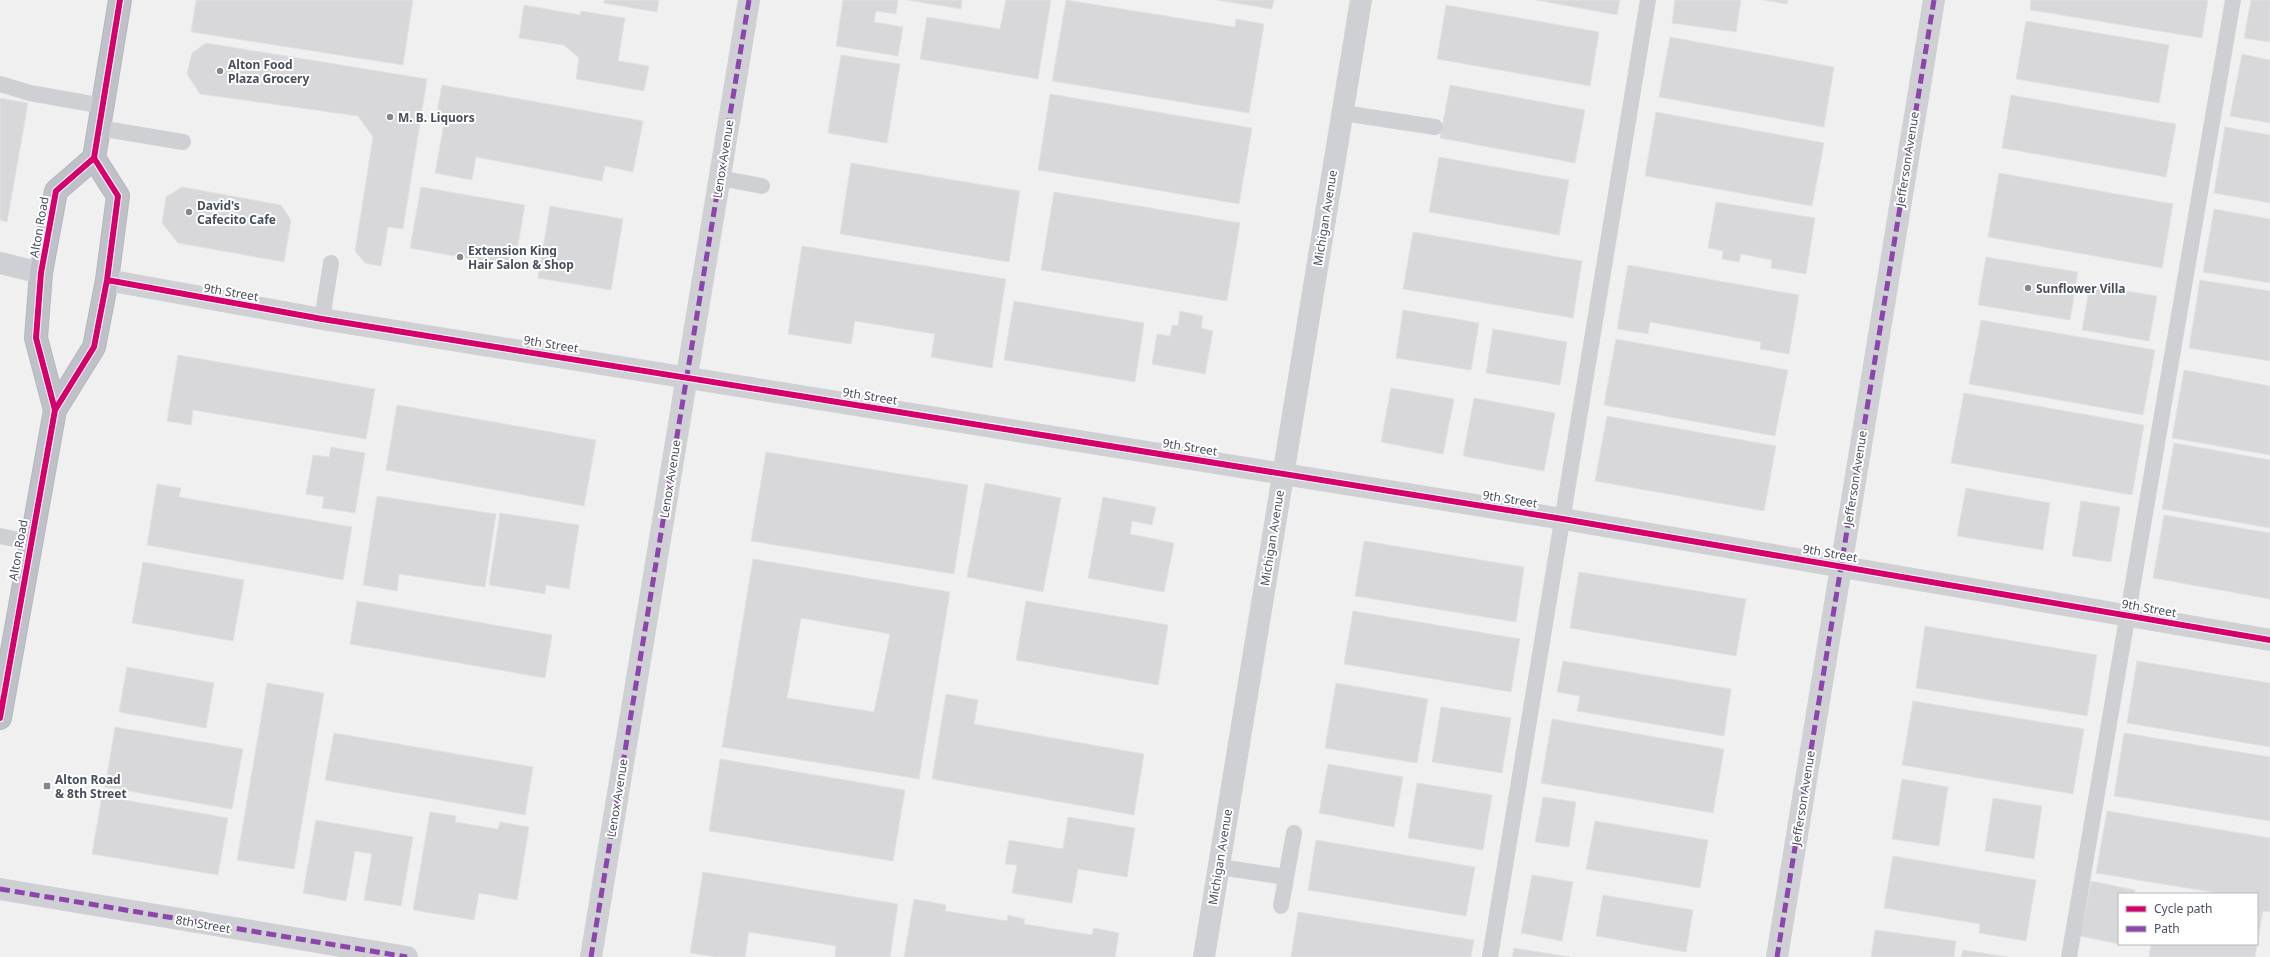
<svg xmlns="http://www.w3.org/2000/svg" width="2270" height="957" font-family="'Noto Sans',sans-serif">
<rect width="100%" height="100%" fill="#f0f0f0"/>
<!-- building -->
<path fill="#d8d8da" stroke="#e1e2e3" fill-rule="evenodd" d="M 196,0 L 413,0 L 403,65 L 191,32 Z
M 604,0 L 659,0 L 657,12 L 604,3 Z
M 843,0 L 898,0 L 896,14 L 876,11 L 874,22 L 903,27 L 898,56 L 836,46 Z
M 907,0 L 962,0 L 961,9 Z
M 1006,0 L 1051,0 L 1038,79 L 920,59 L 927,17 L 1000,29 Z
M 1066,0 L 1235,27 L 1236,19 L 1264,24 L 1249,113 L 1052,81 Z
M 1217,0 L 1274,0 L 1272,9 Z
M 1536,0 L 1620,0 L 1617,15 Z
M 1675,0 L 1741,0 L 1736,32 L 1672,23 Z
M 1763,0 L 1788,0 L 1787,4 Z
M 2031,0 L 2208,0 L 2202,38 L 2030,10 Z
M 2251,0 L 2270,0 L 2270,42 L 2244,38 Z
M 524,5 L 580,15 L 581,11 L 625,18 L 618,61 L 649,66 L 644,91 L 576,79 L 579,58 L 564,45 L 519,38 Z
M 1446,5 L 1599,32 L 1590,86 L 1437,59 Z
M 2026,21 L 2169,45 L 2159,103 L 2016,79 Z
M 1670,37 L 1834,67 L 1824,127 L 1659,97 Z
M 206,43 L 427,79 L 403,229 L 388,227 L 381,266 L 365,263 L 355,251 L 373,137 L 358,116 L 200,94 L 187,74 L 192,53 Z
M 2242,54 L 2270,60 L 2270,123 L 2230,116 Z
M 841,55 L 900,64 L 887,143 L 828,133 Z
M 442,85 L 643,121 L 633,172 L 605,166 L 602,181 L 476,157 L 472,180 L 435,173 L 444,124 L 435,123 Z
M 1450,85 L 1585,110 L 1575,163 L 1440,138 Z
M 1050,94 L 1252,128 L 1239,204 L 1038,170 Z
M 2011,95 L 2176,124 L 2166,177 L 2002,148 Z
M 0,98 L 28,103 L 7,222 L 0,220 Z
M 1656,112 L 1824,143 L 1812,206 L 1645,176 Z
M 2225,127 L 2270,135 L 2270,203 L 2214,193 Z
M 1439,157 L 1569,180 L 1559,235 L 1429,212 Z
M 851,163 L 1020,191 L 1009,262 L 840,234 Z
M 1999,173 L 2173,204 L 2162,268 L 1988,237 Z
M 182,187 L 281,205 L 291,220 L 284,262 L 178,243 L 162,223 L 166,197 Z
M 421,187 L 525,205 L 514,267 L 410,248 Z
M 1054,192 L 1240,223 L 1227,301 L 1041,270 Z
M 1716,202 L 1815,218 L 1806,274 L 1771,268 L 1772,260 L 1741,254 L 1739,262 L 1722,259 L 1723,251 L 1708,248 Z
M 550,206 L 623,219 L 611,290 L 538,278 Z
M 2214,209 L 2270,219 L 2270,283 L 2203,272 Z
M 1413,232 L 1582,261 L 1573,318 L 1403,289 Z
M 802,246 L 1006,279 L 992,368 L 931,357 L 935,334 L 855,321 L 851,344 L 788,334 Z
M 1986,257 L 2078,272 L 2070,320 L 1978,305 Z
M 1628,265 L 1799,295 L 1789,354 L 1760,349 L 1761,342 L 1650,322 L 1648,334 L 1617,329 Z
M 2200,280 L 2270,291 L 2270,361 L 2189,348 Z
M 2090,285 L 2157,296 L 2149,341 L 2082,330 Z
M 1014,301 L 1144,323 L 1135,382 L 1004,360 Z
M 1403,310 L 1479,323 L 1471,370 L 1396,358 Z
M 1180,311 L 1203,316 L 1201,328 L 1213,331 L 1205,374 L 1152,364 L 1157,334 L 1170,336 L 1172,325 L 1178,326 Z
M 1981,320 L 2155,350 L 2143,415 L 1969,384 Z
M 1493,329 L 1567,342 L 1560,385 L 1486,373 Z
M 1616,339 L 1788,370 L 1775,436 L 1604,405 Z
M 178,355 L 375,389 L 366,439 L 193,410 L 191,425 L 167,421 Z
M 2184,370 L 2270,386 L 2270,455 L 2172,438 Z
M 1391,388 L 1454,399 L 1443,454 L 1381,442 Z
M 1964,393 L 2144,425 L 2132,495 L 1951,463 Z
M 1474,398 L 1555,413 L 1544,471 L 1463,456 Z
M 397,405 L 596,440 L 584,506 L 386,470 Z
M 1607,416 L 1776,446 L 1764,511 L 1595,481 Z
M 2174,443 L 2270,460 L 2270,528 L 2162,509 Z
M 331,447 L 365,453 L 355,513 L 322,508 L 324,497 L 306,494 L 313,455 L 329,457 Z
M 766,452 L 968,485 L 954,574 L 751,541 Z
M 985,483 L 1061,498 L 1043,592 L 967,577 Z
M 157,484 L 181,488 L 179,497 L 352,527 L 343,580 L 147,545 Z
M 1966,488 L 2050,503 L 2043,550 L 1957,536 Z
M 377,496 L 496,514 L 485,587 L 399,574 L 397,591 L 363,585 Z
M 1103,497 L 1156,507 L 1152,525 L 1132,521 L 1130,534 L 1174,543 L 1164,592 L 1088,578 Z
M 2081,501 L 2120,507 L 2111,562 L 2072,556 Z
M 500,513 L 579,525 L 569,589 L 546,585 L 545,594 L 489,585 Z
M 2164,515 L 2270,533 L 2270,599 L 2153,578 Z
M 1364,541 L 1524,567 L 1516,622 L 1355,596 Z
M 753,559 L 950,592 L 919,779 L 722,747 ZM 801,618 L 890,634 L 874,712 L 787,698 Z
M 143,562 L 244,580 L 233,641 L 132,623 Z
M 1579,572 L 1746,599 L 1736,656 L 1570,628 Z
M 357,601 L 552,635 L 545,678 L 350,644 Z
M 1026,601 L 1168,625 L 1158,685 L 1016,660 Z
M 1353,611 L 1520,639 L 1511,692 L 1344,664 Z
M 1925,626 L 2097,655 L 2087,716 L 1916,688 Z
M 1563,661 L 1731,689 L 1724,736 L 1577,711 L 1580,696 L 1557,692 Z
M 2137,661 L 2270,683 L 2270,747 L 2127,723 Z
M 127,667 L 214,683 L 206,728 L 119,712 Z
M 267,683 L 324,693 L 294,869 L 237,860 Z
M 1336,683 L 1428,699 L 1417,763 L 1325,748 Z
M 946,694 L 978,700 L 974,724 L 1144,754 L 1134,815 L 932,779 Z
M 1913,701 L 2084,729 L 2073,794 L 1902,765 Z
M 1441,707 L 1511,718 L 1502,773 L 1432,762 Z
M 1552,719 L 1724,749 L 1713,813 L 1541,783 Z
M 115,727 L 243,749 L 232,809 L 105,787 Z
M 334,733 L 533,767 L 525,815 L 325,780 Z
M 2124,733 L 2270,757 L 2270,821 L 2114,796 Z
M 720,759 L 905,790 L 893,861 L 709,831 Z
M 1328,764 L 1403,777 L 1394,827 L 1319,813 Z
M 1902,779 L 1948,787 L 1939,846 L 1892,839 Z
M 1417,783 L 1492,795 L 1483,850 L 1408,838 Z
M 102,796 L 228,818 L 218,875 L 92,854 Z
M 1543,797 L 1576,802 L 1569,847 L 1535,842 Z
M 1993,798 L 2042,806 L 2034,859 L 1985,851 Z
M 2107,811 L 2270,838 L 2270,908 L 2269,912 L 2263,911 L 2255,957 L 2149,957 L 2151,944 L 2257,944 L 2257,894 L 2223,894 L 2096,873 Z
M 430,812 L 456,816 L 455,822 L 498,829 L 500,822 L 529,827 L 517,900 L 479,893 L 474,920 L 413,910 Z
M 1068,817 L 1135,828 L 1127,877 L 1078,869 L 1072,903 L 1012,893 L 1017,865 L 1005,864 L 1009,840 L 1063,849 Z
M 316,820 L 413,837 L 401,906 L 364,900 L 372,854 L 355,851 L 346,901 L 303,893 Z
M 1595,821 L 1708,840 L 1700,888 L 1586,869 Z
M 1316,840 L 1475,867 L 1466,916 L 1308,890 Z
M 1893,856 L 2036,880 L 2026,941 L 1979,933 L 1980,924 L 1884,908 Z
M 703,872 L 898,904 L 890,957 L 835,957 L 836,946 L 749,932 L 745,957 L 716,957 L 690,953 Z
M 1532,875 L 1573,882 L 1562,941 L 1521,933 Z
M 2091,881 L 2135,890 L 2134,894 L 2119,894 L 2119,944 L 2124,945 L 2080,936 Z
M 1603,895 L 1693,910 L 1686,952 L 1596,936 Z
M 914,899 L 946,905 L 945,911 L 1007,921 L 1008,915 L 1025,919 L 1024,924 L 1092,935 L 1094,928 L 1119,933 L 1115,957 L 904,957 Z
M 1298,912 L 1474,940 L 1471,957 L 1291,957 Z
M 1875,930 L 1956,941 L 1954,957 L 1871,957 Z
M 1514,948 L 1570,957 L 1512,957 Z
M 1963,950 L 2008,957 L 1961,957 Z"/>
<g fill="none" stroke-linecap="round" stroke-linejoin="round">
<defs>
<path id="highway" d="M 55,410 L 36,338 L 41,273 L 56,191 L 94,158 L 120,0
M 0,718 L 55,410 L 94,347 L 107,280 L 118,196 L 94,158"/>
</defs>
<!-- highway casing -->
<use href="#highway" stroke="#b5b8be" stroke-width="24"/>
<!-- lane -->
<path stroke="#ced0d3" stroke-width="16" d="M 0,84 L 30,93 L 103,106
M 1343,113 L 1435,127
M 99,128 L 183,142
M 720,178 L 762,186
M 322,319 L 331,263
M 0,536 L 30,542
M 1219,867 L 1286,877
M 1281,906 L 1294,833
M 1490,957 L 1648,0
M 2069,957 L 2233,0"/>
<!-- street -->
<path stroke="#ced0d3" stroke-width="22" d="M 0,263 L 41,273
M 107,280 L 322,319 L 1563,519 L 2270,640
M 0,889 L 407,957
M 591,957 L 749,0
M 1204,957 L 1361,0
M 1777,957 L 1934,0"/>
<!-- highway -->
<use href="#highway" stroke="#bec1c7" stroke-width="22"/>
<!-- quiet -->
<path stroke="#8e44ad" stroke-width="5" stroke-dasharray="10 5" stroke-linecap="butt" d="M 0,889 L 407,957
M 591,957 L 749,0
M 1777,957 L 1934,0"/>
<defs>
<path id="cycleway" d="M 107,280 L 322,319 L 1563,519 L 2270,640
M 55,410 L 36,338 L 41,273 L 56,191 L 94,158 L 120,0
M 0,718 L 55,410 L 94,347 L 107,280 L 118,196 L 94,158"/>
</defs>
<!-- cycleway casing -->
<use href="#cycleway" stroke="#fff" stroke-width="8"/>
<!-- cycleway -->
<use href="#cycleway" stroke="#d6006c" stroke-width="6"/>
</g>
<!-- markers -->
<g fill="#83878f" stroke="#fff" stroke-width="1.5">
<circle cx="220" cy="71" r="4"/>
<circle cx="390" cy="117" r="4"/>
<circle cx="189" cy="212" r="4"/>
<circle cx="460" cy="257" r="4"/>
<circle cx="2028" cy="288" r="4"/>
<rect x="43" y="782" width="8" height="8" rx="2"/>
</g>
<g text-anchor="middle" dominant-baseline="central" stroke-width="4" stroke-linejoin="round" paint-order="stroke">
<!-- poi labels -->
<g font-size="12" font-weight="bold" fill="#484e5b" stroke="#fff" text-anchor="start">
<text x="228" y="64">Alton Food<tspan x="228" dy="14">Plaza Grocery</tspan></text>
<text x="398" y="117">M. B. Liquors</text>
<text x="197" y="205">David's<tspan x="197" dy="14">Cafecito Cafe</tspan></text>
<text x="468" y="250">Extension King<tspan x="468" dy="14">Hair Salon &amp; Shop</tspan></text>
<text x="2036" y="288">Sunflower Villa</text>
<text x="55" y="779">Alton Road<tspan x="55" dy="14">&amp; 8th Street</tspan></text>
</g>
<!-- street labels -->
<g font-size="12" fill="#484e5b" stroke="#fff">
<text transform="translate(723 159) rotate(-81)">Lenox Avenue</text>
<text transform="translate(1907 159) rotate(-81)">Jefferson Avenue</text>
<text transform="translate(1325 218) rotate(-81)">Michigan Avenue</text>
<text transform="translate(39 227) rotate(-80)">Alton Road</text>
<text transform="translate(231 292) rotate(10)">9th Street</text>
<text transform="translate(551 344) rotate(9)">9th Street</text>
<text transform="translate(870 396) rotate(9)">9th Street</text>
<text transform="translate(1190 447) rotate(9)">9th Street</text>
<text transform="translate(1855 478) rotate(-81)">Jefferson Avenue</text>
<text transform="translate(670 479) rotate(-81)">Lenox Avenue</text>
<text transform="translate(1510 499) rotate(9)">9th Street</text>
<text transform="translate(1272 538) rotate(-81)">Michigan Avenue</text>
<text transform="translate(18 550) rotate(-80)">Alton Road</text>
<text transform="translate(1830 553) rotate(10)">9th Street</text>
<text transform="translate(2149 608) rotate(10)">9th Street</text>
<text transform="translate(617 798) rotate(-81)">Lenox Avenue</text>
<text transform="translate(1803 798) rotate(-81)">Jefferson Avenue</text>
<text transform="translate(1220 857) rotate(-81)">Michigan Avenue</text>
<text transform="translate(203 924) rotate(10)">8th Street</text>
</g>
</g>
<!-- legend -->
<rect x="2118" y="893" width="140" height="52" fill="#ffffff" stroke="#b6b8bd"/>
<rect x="2126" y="906" width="20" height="6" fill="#d6006c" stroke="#b6b8bd"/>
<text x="2154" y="913" font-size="12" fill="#484e5b">Cycle path</text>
<rect x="2126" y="926" width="20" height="6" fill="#8e44ad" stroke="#b6b8bd"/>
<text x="2154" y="933" font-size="12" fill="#484e5b">Path</text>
</svg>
